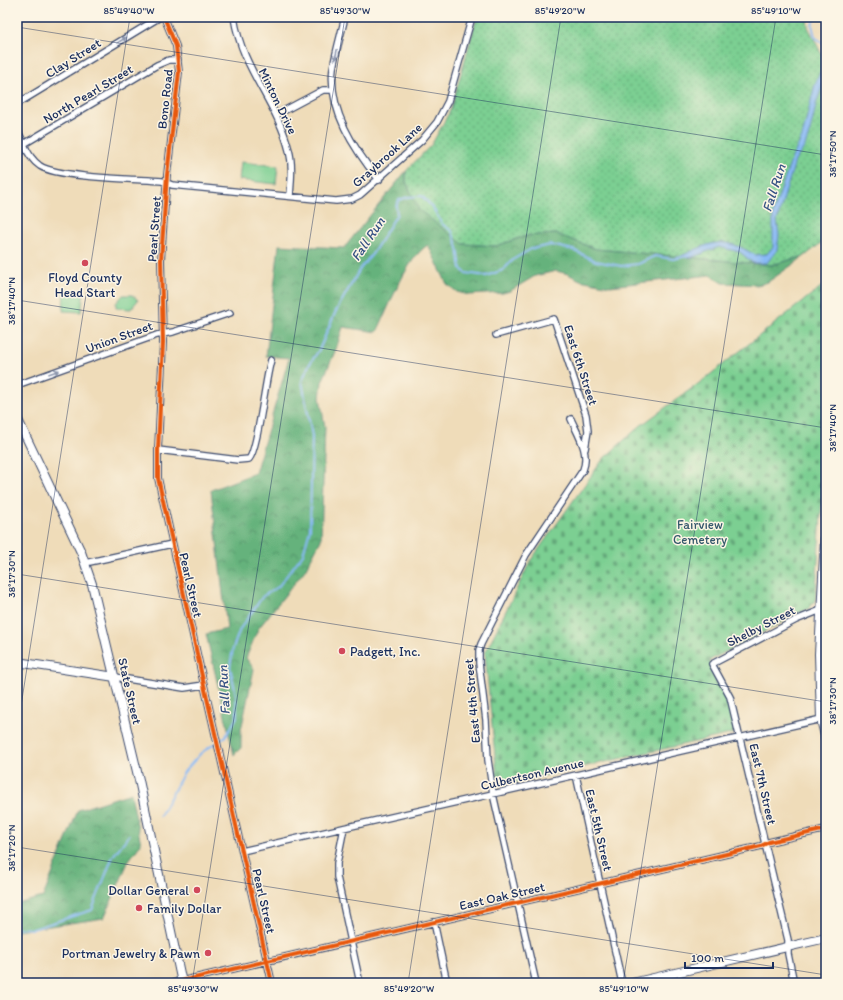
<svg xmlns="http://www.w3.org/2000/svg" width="843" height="1000" font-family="Itim,sans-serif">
<defs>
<pattern id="grass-dots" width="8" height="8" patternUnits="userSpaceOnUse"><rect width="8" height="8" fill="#7ccf92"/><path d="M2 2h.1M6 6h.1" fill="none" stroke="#65a87a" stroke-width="1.8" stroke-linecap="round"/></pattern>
<pattern id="forest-crowns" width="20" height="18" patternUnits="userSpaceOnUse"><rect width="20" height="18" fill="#65b27c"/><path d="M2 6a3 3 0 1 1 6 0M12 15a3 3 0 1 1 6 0" fill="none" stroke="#529169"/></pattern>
<pattern id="cemetery-stones" width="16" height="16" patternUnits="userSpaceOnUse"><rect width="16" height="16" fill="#7ccf92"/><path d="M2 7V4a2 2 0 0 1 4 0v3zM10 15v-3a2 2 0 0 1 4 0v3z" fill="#65a87a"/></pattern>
</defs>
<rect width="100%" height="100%" fill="#fcf5e5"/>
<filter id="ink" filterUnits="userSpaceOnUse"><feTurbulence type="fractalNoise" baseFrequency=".025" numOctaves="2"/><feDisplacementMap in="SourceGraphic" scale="8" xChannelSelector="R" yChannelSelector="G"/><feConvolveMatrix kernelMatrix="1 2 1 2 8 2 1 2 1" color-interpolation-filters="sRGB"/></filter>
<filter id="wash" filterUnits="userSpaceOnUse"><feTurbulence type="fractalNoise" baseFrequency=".012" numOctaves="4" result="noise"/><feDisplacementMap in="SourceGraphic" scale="16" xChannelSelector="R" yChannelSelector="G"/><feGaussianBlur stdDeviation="0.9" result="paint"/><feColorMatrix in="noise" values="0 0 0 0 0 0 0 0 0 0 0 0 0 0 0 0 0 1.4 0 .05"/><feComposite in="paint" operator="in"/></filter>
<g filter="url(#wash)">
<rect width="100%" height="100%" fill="#efdcb9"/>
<!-- grass -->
<path fill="url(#grass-dots)" stroke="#4c7f78" d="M 477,17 L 807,17 L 808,27 L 826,63 L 826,239 L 805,256 L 771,265 L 596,249 L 556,234 L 526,236 L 496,246 L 463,244 L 419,210 L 406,182 L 406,171 L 432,144 L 451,109 Z"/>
<!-- forest -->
<path fill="url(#forest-crowns)" stroke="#40706d" d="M 406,171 L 406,182 L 419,210 L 463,244 L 496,246 L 526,236 L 556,234 L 596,249 L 771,265 L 805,256 L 768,282 L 759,285 L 723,283 L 711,275 L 610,286 L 580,280 L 568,274 L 556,271 L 535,276 L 510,291 L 503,293 L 469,295 L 457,292 L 447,284 L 428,245 C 407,257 388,309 377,332 L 343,327 L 336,349 L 322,382 L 320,398 L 325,427 L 321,540 L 305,570 L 258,629 L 246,658 L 254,669 L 241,730 L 241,748 L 234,755 L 206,634 L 227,629 L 211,490 L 255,473 L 289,358 L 266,356 L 279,245 L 344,248 Z
M 131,793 L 141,844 L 129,860 L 104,918 L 17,931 L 17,904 L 43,897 L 78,810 Z"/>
<!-- cemetery -->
<path fill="url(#cemetery-stones)" stroke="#4c7f78" d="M 826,283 L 826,442 L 815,602 L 809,608 L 710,660 L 712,673 L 726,698 L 735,733 L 498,786 L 485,653 L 531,560 L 603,459 L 640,426 L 702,381 Z"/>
<!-- park -->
<path fill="#7ccf92" stroke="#4c7f78" d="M 241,162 L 278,166 L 276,184 L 239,180 Z
M 64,290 L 84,292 L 81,312 L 63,311 Z
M 123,295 L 132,295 L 138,300 L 131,309 L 116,308 L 116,303 Z"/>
<!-- water -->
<path fill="#88baf5" stroke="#5274aa" d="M 825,61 L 826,76 L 817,101 L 810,131 L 805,146 L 795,161 L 777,221 L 779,235 L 777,250 L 767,263 L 753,263 L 740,252 L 719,247 L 693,257 L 681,256 C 714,241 723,236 755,255 L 767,254 L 773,247 L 773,213 L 792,158 L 802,137 L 815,84 Z"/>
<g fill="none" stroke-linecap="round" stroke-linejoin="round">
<!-- stream -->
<path stroke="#88baf5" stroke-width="2" d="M 815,17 L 812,25 L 815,37 L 826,45
M 160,816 L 184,772 L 201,753 L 226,736 L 237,717 L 236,695 L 230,667 L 233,648 L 240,629 L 263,596 L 278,587 L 303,554 L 310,529 L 312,436 L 302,381 L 309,365 L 319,350 L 336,311 L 360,269 L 373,253 L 397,214 L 396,206 L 399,200 L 408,197 L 422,196 L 433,208 L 442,224 L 452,231 L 458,248 L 461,269 L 466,273 L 486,276 L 503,270 L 514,259 L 531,249 L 551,245 L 573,250 L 596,261 L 621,266 L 638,264 L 655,256 L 673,259 L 687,256
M 17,928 L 33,929 L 92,910 L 113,856 L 129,835"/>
</g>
</g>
<g filter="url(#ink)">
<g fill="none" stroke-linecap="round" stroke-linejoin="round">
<defs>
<path id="street" d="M 164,17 L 176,46 L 179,72 L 167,175 L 161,260 L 163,342 L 158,450 L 158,478 L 204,685 L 272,983
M 234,17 C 242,70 277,102 289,150 C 293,165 291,181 290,196
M 345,17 C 341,34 336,51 333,68 C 328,110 354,149 379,180
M 17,18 L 19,17
M 17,104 L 160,17
M 276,115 L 323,90 L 333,90
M 17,129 L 24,144 L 157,65 L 169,60 L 178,60
M 24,144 C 27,152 33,161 40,166 C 59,178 136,179 162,181 L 172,185 L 336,201 L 352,199 L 360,195 L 422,140 L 437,122 L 448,101 L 472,17
M 496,335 L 554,319 L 586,415 L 588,431 L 585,449
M 17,385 L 157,335 L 173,332 L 230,313
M 158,450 L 238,460 L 249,459 C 258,450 265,379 271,360
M 85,563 L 172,544
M 115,677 L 184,688 L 204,685
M 576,775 L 622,983
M 344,828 L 337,863 L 337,877 L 360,983
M 242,851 L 826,718
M 434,922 L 447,983
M 173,983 L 761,846 L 769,842 L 826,829
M 536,983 L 493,794 L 488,760 L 486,720 L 479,663 L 479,650 L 481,644 L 526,555 L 583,470 C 590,452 578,435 571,419
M 794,983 L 788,954 L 788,940 L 730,697 L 712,664 L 796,620 L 821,610"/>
<path id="secondary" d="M 17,418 L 81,552 L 92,584 L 139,780 L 182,983
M 826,518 L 819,654 L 821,719 L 826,740
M 17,662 L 115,677
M 632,983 L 826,938"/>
</defs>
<!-- street casing -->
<use href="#street" stroke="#3b496c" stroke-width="8"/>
<!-- secondary casing -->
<use href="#secondary" stroke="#3b496c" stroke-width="10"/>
<!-- street -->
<use href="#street" stroke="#fff" stroke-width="5.5"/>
<!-- secondary -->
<use href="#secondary" stroke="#fff" stroke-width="8"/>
<defs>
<path id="cycleway" d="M 164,17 L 176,46 L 179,72 L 167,175 L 161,260 L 163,342 L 158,450 L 158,478 L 204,685 L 272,983
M 173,983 L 761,846 L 769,842 L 826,829"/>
</defs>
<!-- cycleway casing -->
<use href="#cycleway" stroke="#fcf5e5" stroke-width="6"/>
<!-- cycleway -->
<use href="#cycleway" stroke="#e8590c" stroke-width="4"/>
</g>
<!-- one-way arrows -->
<defs><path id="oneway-solid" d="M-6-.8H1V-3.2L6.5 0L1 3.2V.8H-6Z"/></defs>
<g fill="#8d97ae">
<use href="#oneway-solid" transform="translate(122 40) rotate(-31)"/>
<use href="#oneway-solid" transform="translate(336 55) rotate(102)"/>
<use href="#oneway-solid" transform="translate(54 372) rotate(-20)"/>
</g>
</g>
<!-- ticks -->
<path fill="none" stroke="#1b2f5e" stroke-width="1" stroke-opacity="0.45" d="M 17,27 L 826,155M 17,300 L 826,428M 17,574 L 826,702M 17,731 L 130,17M 17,847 L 826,975M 192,983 L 345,17M 408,983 L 561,17M 623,983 L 776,17"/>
<!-- markers -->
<g fill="#d1495b" stroke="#fcf5e5" stroke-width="1.5">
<circle cx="85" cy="263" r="4"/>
<circle cx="342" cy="651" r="4"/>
<circle cx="197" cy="890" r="4"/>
<circle cx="139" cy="908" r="4"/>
<circle cx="208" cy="953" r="4"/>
</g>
<g text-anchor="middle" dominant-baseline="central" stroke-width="3" stroke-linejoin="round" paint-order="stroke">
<!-- street labels -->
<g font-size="13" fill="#1b2f5e" stroke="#fcf5e5">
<text transform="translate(73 58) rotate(-32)">Clay Street</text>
<text transform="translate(88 94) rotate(-31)">North Pearl Street</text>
<text transform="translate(165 99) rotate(-84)">Bono Road</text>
<text transform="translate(278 101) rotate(64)">Minton Drive</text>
<text transform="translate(387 155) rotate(-42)">Graybrook Lane</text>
<text transform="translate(154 229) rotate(-86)">Pearl Street</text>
<text transform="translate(119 337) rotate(-20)">Union Street</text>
<text transform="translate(581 365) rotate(72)">East 6th Street</text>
<text transform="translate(191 585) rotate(77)">Pearl Street</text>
<text transform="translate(761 626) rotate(-27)">Shelby Street</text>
<text transform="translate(130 691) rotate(77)">State Street</text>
<text transform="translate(472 701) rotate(-95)">East 4th Street</text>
<text transform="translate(532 774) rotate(-13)">Culbertson Avenue</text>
<text transform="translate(763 784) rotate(77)">East 7th Street</text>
<text transform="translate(599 830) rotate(77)">East 5th Street</text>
<text transform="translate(502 896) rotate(-13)">East Oak Street</text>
<text transform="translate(264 901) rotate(77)">Pearl Street</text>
</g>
<!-- poi labels -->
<g font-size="13" fill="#1b2f5e" stroke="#fcf5e5" text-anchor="start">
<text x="85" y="277" text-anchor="middle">Floyd County<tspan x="85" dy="15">Head Start</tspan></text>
<text x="350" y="651">Padgett, Inc.</text>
<text x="189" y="890" text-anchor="end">Dollar General</text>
<text x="147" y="908">Family Dollar</text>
<text x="200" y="953" text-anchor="end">Portman Jewelry &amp; Pawn</text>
</g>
<!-- park labels -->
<g font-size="13" fill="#33576b" stroke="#fcf5e5">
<text x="700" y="524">Fairview<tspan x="700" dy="15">Cemetery</tspan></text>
</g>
<!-- water labels -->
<g font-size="14" font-style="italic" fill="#365284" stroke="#fcf5e5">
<text transform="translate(774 188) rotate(-72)">Fall Run</text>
<text transform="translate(368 239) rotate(-56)">Fall Run</text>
<text transform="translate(224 690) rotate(-93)">Fall Run</text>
</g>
</g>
<!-- margin -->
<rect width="843" height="1000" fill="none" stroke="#fcf5e5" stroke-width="44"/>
<!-- scale -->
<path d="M685 962v6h88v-6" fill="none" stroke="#1b2f5e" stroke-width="2"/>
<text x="691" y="962" font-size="12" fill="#1b2f5e" stroke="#fcf5e5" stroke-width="3" paint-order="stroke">100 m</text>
<rect x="22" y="22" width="799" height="956" fill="none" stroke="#1b2f5e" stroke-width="1.5"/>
<g font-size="10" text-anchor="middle" fill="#1b2f5e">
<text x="129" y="14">85°49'40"W</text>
<text x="345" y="14">85°49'30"W</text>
<text x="560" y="14">85°49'20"W</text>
<text x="776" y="14">85°49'10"W</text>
<text transform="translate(832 154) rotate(-90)" y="4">38°17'50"N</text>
<text transform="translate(11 301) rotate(-90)" y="4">38°17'40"N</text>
<text transform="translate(832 428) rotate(-90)" y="4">38°17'40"N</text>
<text transform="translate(11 574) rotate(-90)" y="4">38°17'30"N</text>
<text transform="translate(832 701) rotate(-90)" y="4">38°17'30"N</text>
<text transform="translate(11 848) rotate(-90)" y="4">38°17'20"N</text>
<text x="193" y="992">85°49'30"W</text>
<text x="409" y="992">85°49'20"W</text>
<text x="624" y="992">85°49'10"W</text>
</g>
</svg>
